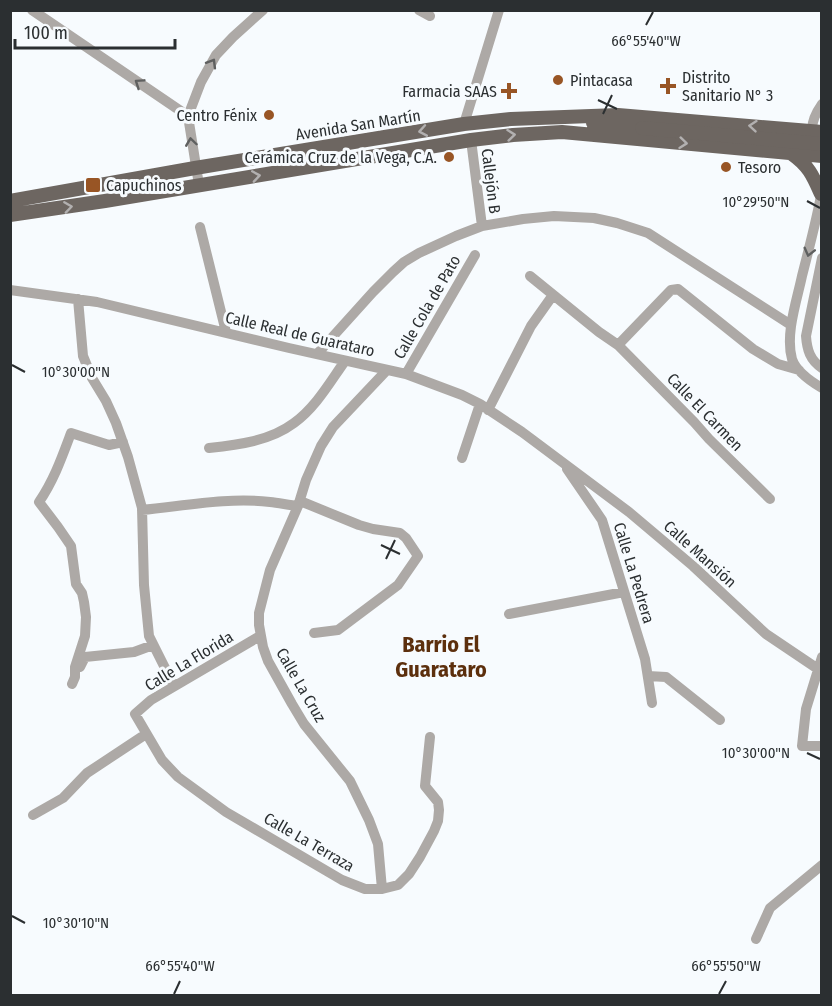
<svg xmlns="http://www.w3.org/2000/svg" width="832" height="1006" font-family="'Fira Sans Condensed',sans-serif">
<rect width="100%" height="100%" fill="#f7fbfe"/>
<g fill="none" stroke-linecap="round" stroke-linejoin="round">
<!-- minor -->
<path stroke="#ada9a6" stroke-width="10" d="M 32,10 L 188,116
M 419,10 L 430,16
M 464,124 L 499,10
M 814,137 C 809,126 815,114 822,104
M 471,140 L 482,226
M 199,185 L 188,116 L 201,82 L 216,55 L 233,37 L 263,10
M 822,190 C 817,219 809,248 802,276 C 797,300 785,334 792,359 C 796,371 810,381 822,388
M 200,227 L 226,332
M 822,258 L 806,336 C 807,350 810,360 822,368
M 530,276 L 599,332 L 618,345 L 694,422 L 709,439 L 770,499
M 10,290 L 97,302 L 289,348 L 406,374 L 462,395 L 480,404 L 522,432 L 629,512 L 693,566 L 766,634 L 818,669
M 78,299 L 83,356 L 92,378 L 106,401 L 116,423 L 128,457 L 142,508 L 144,585 L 149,636 L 174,686
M 618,345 L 671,290 L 678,289 L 753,349 L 778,364 L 799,370
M 318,353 L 373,292 L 393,272 L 404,262 L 419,253 L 456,236 L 482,226 L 523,219 L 554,216 L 594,218 L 617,223 L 648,233 L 791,325
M 406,374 L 475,255
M 488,410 L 531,326 L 553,295
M 209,448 C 238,445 270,441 294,423 C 316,407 330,382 345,361
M 462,458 L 480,404
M 567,469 L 602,520 L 645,659 L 652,703
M 300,501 L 359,525 L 373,529 L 400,533 L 406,538 L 418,556 L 398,585 L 338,630 L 314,633
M 142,510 C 184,506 228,497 270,502 C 279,503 289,505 298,506
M 509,614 L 624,592
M 260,636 L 151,700 L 135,714 L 162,760 L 178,777 L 226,812 L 342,880 L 365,889 L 382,889 L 398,885 L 409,874 L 420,857 L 434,831 L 438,821 L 439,810 L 438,802 L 425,786 L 430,737
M 822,657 L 806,709 L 802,746 L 822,746
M 80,667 L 85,657 L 134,652 L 153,645
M 648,676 L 666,677 L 720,720
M 72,684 L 75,677 L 75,667 L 85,636 L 86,617 L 84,602 L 82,593 L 76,584 L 71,546 L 58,527 L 39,502 C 54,480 62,457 71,433 L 109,445 L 123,442
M 33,815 L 63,798 L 87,773 L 146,734
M 382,889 L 378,844 L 369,820 L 350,781 L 304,724 L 292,704 L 268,661 L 263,647 L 259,625 L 259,613 L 270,570 L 298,506 L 306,480 L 321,446 L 333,427 L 387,370
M 756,939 L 770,908 L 822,865"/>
<!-- major -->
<path stroke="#6d6661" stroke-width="14" d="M 593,123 L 642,128
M 792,154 C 809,166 813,176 821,194
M 10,201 L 195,168 L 464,124 L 511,119 L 618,115 L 822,132
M 10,215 L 105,201 L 471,140 L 513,135 L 562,132 L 822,156"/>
<!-- major-bridge -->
<path stroke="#6d6661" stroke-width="14" d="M 642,128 L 822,144"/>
</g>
<!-- one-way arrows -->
<defs><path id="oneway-chevron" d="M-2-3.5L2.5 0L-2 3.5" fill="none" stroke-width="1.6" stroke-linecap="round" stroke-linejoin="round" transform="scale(1.5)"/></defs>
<g stroke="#5f6060">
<use href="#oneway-chevron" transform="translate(212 63) rotate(-59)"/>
<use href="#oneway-chevron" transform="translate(139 83) rotate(-146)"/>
<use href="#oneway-chevron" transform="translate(191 142) rotate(-98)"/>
<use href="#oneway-chevron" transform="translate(809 252) rotate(104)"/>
</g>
<g stroke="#b2b0b0">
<use href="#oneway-chevron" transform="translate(753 126) rotate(-175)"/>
<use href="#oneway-chevron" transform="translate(423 131) rotate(170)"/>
<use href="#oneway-chevron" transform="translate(511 135) rotate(-6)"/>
<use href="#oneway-chevron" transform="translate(683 143) rotate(6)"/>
<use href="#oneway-chevron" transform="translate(256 176) rotate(-9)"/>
<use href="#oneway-chevron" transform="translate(68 207) rotate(-8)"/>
</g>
<!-- ticks -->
<path fill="none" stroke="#2b2f31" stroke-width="2" d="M 646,25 L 653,12M 598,100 L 617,109M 603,114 L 612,95M 807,201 L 820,208M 12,365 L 25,372M 381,545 L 400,554M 386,559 L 395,540M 807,753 L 820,759M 12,916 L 25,923M 174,994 L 180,981M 719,994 L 726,981"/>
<!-- markers -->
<g fill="#985525" stroke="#f7fbfe" stroke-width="2">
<circle cx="558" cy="80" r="6"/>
<path d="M665 77h6v6h6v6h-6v6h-6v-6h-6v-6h6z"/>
<path d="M506 82h6v6h6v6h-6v6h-6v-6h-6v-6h6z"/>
<circle cx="269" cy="115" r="6"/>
<circle cx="449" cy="157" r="6"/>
<circle cx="726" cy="167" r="6"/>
<rect x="85" y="177" width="16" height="16" rx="3"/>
</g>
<g text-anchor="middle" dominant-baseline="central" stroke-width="6" stroke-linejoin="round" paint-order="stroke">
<!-- poi labels -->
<g font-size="16" fill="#2b2f31" stroke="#f7fbfe" text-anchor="start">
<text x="682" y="77">Distrito<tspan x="682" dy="18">Sanitario N° 3</tspan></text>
<text x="570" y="80">Pintacasa</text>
<text x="497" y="91" text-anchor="end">Farmacia SAAS</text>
<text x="257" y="115" text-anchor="end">Centro Fénix</text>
<text x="437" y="157" text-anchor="end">Cerámica Cruz de la Vega, C.A.</text>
<text x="738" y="167">Tesoro</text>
<text x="106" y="185">Capuchinos</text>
</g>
<!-- street labels -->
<g font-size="16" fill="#2b2f31" stroke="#f7fbfe">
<text transform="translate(358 125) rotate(-9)">Avenida San Martín</text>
<text transform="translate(491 181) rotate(83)">Callejón B</text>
<text transform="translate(427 307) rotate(-60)">Calle Cola de Pato</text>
<text transform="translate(300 334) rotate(13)">Calle Real de Guarataro</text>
<text transform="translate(705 412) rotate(46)">Calle El Carmen</text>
<text transform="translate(700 554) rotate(42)">Calle Mansión</text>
<text transform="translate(634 573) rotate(73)">Calle La Pedrera</text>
<text transform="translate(189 661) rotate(-31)">Calle La Florida</text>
<text transform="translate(301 685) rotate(60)">Calle La Cruz</text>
<text transform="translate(309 842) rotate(30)">Calle La Terraza</text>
</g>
<!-- district labels -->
<g font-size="22" font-weight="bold" fill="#5c2f0d" stroke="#f7fbfe">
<text x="441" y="644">Barrio El<tspan x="441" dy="25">Guarataro</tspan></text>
</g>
</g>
<g font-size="15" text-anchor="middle" fill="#2b2f31" stroke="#f7fbfe" stroke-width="6" stroke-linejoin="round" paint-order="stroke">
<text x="646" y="46">66°55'40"W</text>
<text x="756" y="207">10°29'50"N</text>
<text x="76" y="377">10°30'00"N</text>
<text x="756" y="758">10°30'00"N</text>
<text x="76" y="928">10°30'10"N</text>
<text x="180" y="971">66°55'40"W</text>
<text x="726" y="971">66°55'50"W</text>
</g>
<!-- border -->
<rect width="832" height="1006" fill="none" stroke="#2b2f31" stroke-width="24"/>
<!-- scale -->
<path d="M15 39v9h160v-9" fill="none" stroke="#2b2f31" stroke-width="3"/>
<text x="24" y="39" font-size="18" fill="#2b2f31" stroke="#f7fbfe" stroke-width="4.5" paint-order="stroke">100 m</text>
</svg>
